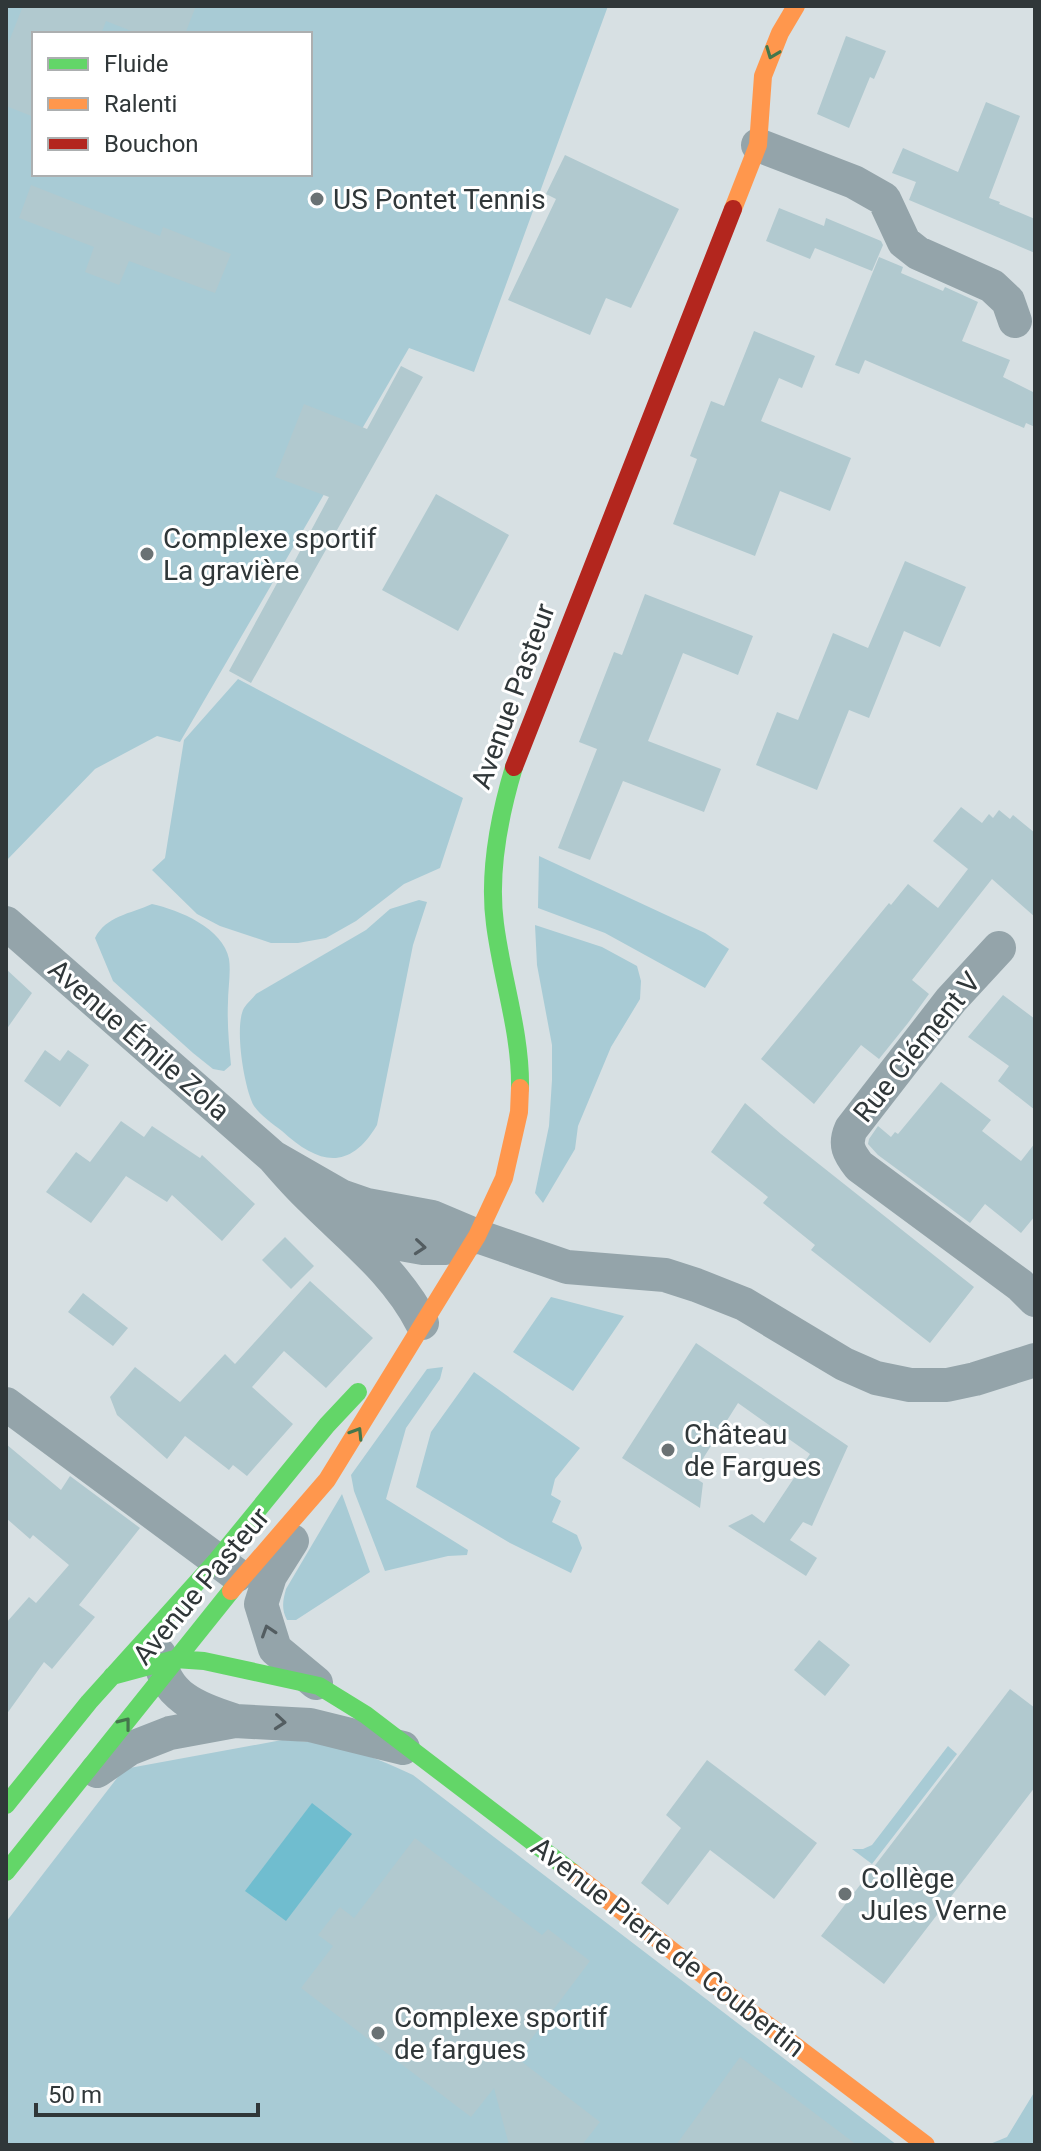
<svg xmlns="http://www.w3.org/2000/svg" width="1041" height="2151" font-family="Roboto,sans-serif">
<rect width="100%" height="100%" fill="#d7e0e3"/>
<!-- green -->
<path fill="#a8cbd5" fill-rule="evenodd" d="M 6,6 L 608,6 L 474,372 L 409,348 L 180,742 L 157,736 L 95,769 L 6,861 ZM 34,34 L 310,34 L 310,174 L 34,174 Z
M 238,679 L 463,798 L 440,868 L 404,884 L 356,921 L 326,938 L 298,943 L 271,943 L 220,926 L 197,914 L 152,870 L 165,858 L 184,740 Z
M 539,856 L 705,933 L 729,949 L 705,988 L 605,933 L 538,908 Z
M 419,900 L 427,902 L 413,945 L 377,1125 C 349,1172 318,1164 282,1131 C 273,1124 260,1115 254,1106 C 244,1088 234,1026 244,1008 C 247,1003 253,998 256,994 L 366,930 L 390,909 Z
M 152,904 C 179,910 223,928 229,959 C 231,972 228,989 228,1002 C 227,1023 229,1044 231,1065 L 224,1071 L 213,1069 L 193,1053 L 113,981 L 95,938 C 106,916 130,914 152,904 Z
M 535,925 L 602,947 L 637,966 L 641,981 L 640,999 L 611,1047 L 578,1126 L 575,1149 L 543,1203 L 535,1193 L 549,1126 L 552,1080 L 552,1045 L 537,965 Z
M 551,1297 L 624,1316 L 573,1391 L 513,1352 Z
M 443,1367 L 440,1379 L 406,1428 L 386,1499 L 468,1550 L 467,1555 L 448,1556 L 385,1571 L 354,1491 L 351,1475 L 427,1369 Z
M 474,1372 L 580,1448 L 555,1479 L 551,1495 L 561,1501 L 552,1522 L 577,1535 L 582,1548 L 571,1573 L 510,1543 L 416,1487 L 431,1432 Z
M 342,1494 L 370,1572 L 296,1620 L 287,1620 C 281,1609 283,1600 286,1589 Z
M 282,1740 C 335,1742 366,1753 413,1775 L 897,2145 L 6,2145 L 6,1922 L 124,1769 Z
M 948,1746 L 957,1754 L 872,1864 L 852,1849 L 863,1849 L 872,1845 Z
M 1035,2091 L 1035,2145 L 990,2144 L 1007,2137 Z"/>
<!-- water -->
<path fill="#70bdcf" d="M 312,1803 L 352,1834 L 286,1921 L 245,1891 Z"/>
<!-- building -->
<path fill="#b1c9cf" d="M 23,6 L 196,6 L 185,34 L 139,34 L 106,21 L 101,34 L 34,34 L 34,117 L 6,106 L 6,49 Z
M 846,36 L 886,51 L 874,79 L 870,77 L 849,128 L 817,114 Z
M 986,102 L 1020,116 L 989,198 L 1000,202 L 999,204 L 1035,219 L 1035,253 L 909,200 L 916,182 L 892,173 L 903,148 L 958,172 Z
M 565,155 L 679,209 L 631,308 L 606,298 L 590,335 L 508,300 L 556,199 L 546,194 Z
M 31,185 L 160,236 L 163,227 L 231,254 L 215,293 L 129,261 L 119,285 L 85,272 L 94,247 L 19,218 Z
M 779,208 L 824,226 L 826,218 L 881,241 L 883,245 L 872,271 L 815,248 L 810,259 L 766,241 Z
M 879,257 L 903,267 L 901,273 L 943,291 L 945,287 L 978,302 L 962,341 L 1010,360 L 1003,377 L 1035,393 L 1035,427 L 1026,423 L 1024,428 L 865,360 L 859,374 L 835,365 Z
M 754,331 L 815,356 L 802,388 L 779,378 L 761,421 L 851,458 L 830,511 L 780,491 L 755,556 L 673,524 L 697,459 L 690,456 L 711,401 L 724,406 Z
M 401,366 L 423,377 L 251,683 L 229,671 L 287,565 L 291,568 L 329,497 L 275,477 L 304,404 L 367,429 Z
M 436,494 L 509,535 L 458,631 L 382,590 Z
M 905,561 L 966,587 L 940,647 L 904,631 L 869,718 L 849,710 L 817,790 L 756,765 L 777,712 L 798,720 L 833,633 L 868,648 Z
M 645,594 L 753,636 L 738,675 L 683,653 L 648,741 L 721,769 L 704,812 L 623,781 L 590,860 L 558,848 L 597,749 L 579,742 L 614,652 L 622,655 Z
M 961,807 L 982,823 L 989,814 L 993,818 L 999,810 L 1010,819 L 1013,815 L 1035,833 L 1035,917 L 992,879 L 912,980 L 929,994 L 908,1023 L 879,1059 L 861,1045 L 814,1104 L 761,1059 L 889,903 L 891,905 L 908,884 L 938,908 L 968,869 L 933,841 Z
M 6,969 L 32,993 L 6,1030 Z
M 1003,995 L 1035,1019 L 1035,1110 L 998,1081 L 1009,1066 L 968,1037 Z
M 45,1050 L 60,1061 L 68,1050 L 89,1065 L 60,1107 L 24,1081 Z
M 941,1082 L 991,1120 L 982,1131 L 1021,1161 L 1035,1143 L 1035,1216 L 1021,1233 L 985,1204 L 970,1223 L 878,1155 L 868,1144 L 869,1139 L 878,1126 L 891,1137 L 895,1132 L 898,1134 Z
M 745,1103 L 781,1134 L 974,1287 L 930,1343 L 811,1250 L 815,1245 L 763,1203 L 768,1197 L 711,1152 Z
M 121,1121 L 144,1137 L 152,1126 L 200,1158 L 202,1155 L 255,1204 L 222,1241 L 172,1195 L 167,1202 L 126,1176 L 91,1223 L 46,1192 L 76,1152 L 90,1162 Z
M 285,1237 L 314,1266 L 291,1289 L 262,1260 Z
M 310,1281 L 373,1338 L 326,1388 L 284,1351 L 252,1387 L 293,1424 L 247,1476 L 233,1465 L 229,1470 L 185,1436 L 167,1459 L 117,1415 L 110,1397 L 135,1367 L 180,1402 L 225,1354 L 235,1364 Z
M 83,1293 L 128,1328 L 113,1346 L 68,1312 Z
M 696,1343 L 848,1446 L 812,1526 L 803,1522 L 790,1540 L 817,1558 L 806,1576 L 728,1526 L 752,1514 L 764,1523 L 810,1454 L 738,1403 L 692,1476 L 703,1483 L 700,1508 L 622,1458 Z
M 6,1444 L 61,1490 L 70,1476 L 140,1528 L 79,1605 L 95,1617 L 52,1669 L 44,1662 L 6,1715 L 6,1623 L 29,1597 L 36,1603 L 69,1565 L 33,1535 L 30,1539 L 6,1518 Z
M 819,1640 L 850,1665 L 825,1696 L 794,1670 Z
M 1010,1689 L 1035,1708 L 1035,1787 L 884,1984 L 821,1936 Z
M 707,1760 L 817,1843 L 774,1899 L 710,1850 L 668,1905 L 641,1883 L 681,1828 L 666,1815 Z
M 415,1838 L 542,1935 L 548,1929 L 590,1961 L 517,2058 L 600,2122 L 582,2145 L 509,2145 L 494,2088 L 471,2117 L 301,1988 L 333,1946 L 318,1935 L 340,1907 L 354,1918 Z
M 740,2057 L 857,2145 L 676,2145 Z"/>
<g fill="none" stroke-linecap="round" stroke-linejoin="round">
<!-- street -->
<path stroke="#94a4aa" stroke-width="34" d="M 758,145 L 854,182 L 884,199 L 904,242 L 918,253 L 992,286 L 1008,301 L 1015,321
M 6,923 L 273,1157 C 285,1171 297,1185 311,1198 C 351,1238 396,1272 422,1323
M 999,948 L 951,1000 L 851,1129 C 844,1145 849,1153 859,1166 L 1020,1285 L 1035,1300
M 273,1157 L 341,1196 L 367,1205 L 432,1217 L 477,1236 L 567,1267 L 665,1275 L 696,1285 L 744,1304 L 844,1364 L 876,1378 L 910,1385 L 947,1385 L 975,1379 L 1035,1360
M 350,1235 L 423,1248 L 446,1248 L 477,1236
M 6,1404 L 237,1575
M 292,1541 L 270,1576 L 261,1604 L 275,1649 L 316,1683
M 159,1654 C 163,1696 198,1709 233,1720
M 97,1771 L 129,1749 L 170,1733 L 235,1721 L 310,1725 L 403,1748"/>
<!-- fast -->
<path stroke="#63d668" stroke-width="18" d="M 514,767 C 499,817 488,872 495,924 C 502,979 521,1033 520,1088
M 112,1676 L 175,1659 L 204,1661 L 319,1686 L 366,1715 L 572,1872
M 6,1805 L 89,1702 L 217,1560 L 327,1425 L 358,1392
M 6,1872 L 231,1591"/>
<!-- slow -->
<path stroke="#ff974d" stroke-width="18" d="M 733,209 L 758,145 L 763,76 L 780,33 L 796,6
M 231,1591 L 327,1480 L 477,1236 L 504,1178 L 519,1112 L 520,1088
M 572,1872 L 740,2004 L 926,2145"/>
<!-- jam -->
<path stroke="#b3261e" stroke-width="18" d="M 514,767 L 733,209"/>
</g>
<!-- one-way arrows -->
<defs><path id="oneway-chevron" d="M-2-3.5L2.5 0L-2 3.5" fill="none" stroke-width="1.6" stroke-linecap="round" stroke-linejoin="round" transform="scale(2)"/></defs>
<g stroke="#44774c">
<use href="#oneway-chevron" transform="translate(772 53) rotate(111)"/>
<use href="#oneway-chevron" transform="translate(357 1433) rotate(-58)"/>
<use href="#oneway-chevron" transform="translate(125 1723) rotate(-52)"/>
</g>
<g stroke="#535d61">
<use href="#oneway-chevron" transform="translate(420 1247) rotate(5)"/>
<use href="#oneway-chevron" transform="translate(268 1631) rotate(-108)"/>
<use href="#oneway-chevron" transform="translate(280 1722) rotate(5)"/>
</g>
<!-- markers -->
<g fill="#6a7274" stroke="#fff" stroke-width="3">
<circle cx="317" cy="199" r="8"/>
<circle cx="147" cy="554" r="8"/>
<circle cx="668" cy="1450" r="8"/>
<circle cx="845" cy="1894" r="8"/>
<circle cx="378" cy="2033" r="8"/>
</g>
<g text-anchor="middle" dominant-baseline="central" stroke-width="6" stroke-linejoin="round" paint-order="stroke">
<!-- poi labels -->
<g font-size="28" fill="#303739" stroke="#fff" text-anchor="start">
<text x="333" y="199">US Pontet Tennis</text>
<text x="163" y="538">Complexe sportif<tspan x="163" dy="32">La gravière</tspan></text>
<text x="684" y="1434">Château<tspan x="684" dy="32">de Fargues</tspan></text>
<text x="861" y="1878">Collège<tspan x="861" dy="32">Jules Verne</tspan></text>
<text x="394" y="2017">Complexe sportif<tspan x="394" dy="32">de fargues</tspan></text>
</g>
<!-- street labels -->
<g font-size="28" fill="#303739" stroke="#fff">
<text transform="translate(513 696) rotate(-70)">Avenue Pasteur</text>
<text transform="translate(139 1040) rotate(41)">Avenue Émile Zola</text>
<text transform="translate(917 1047) rotate(-51)">Rue Clément V</text>
<text transform="translate(201 1586) rotate(-50)">Avenue Pasteur</text>
<text transform="translate(668 1947) rotate(38)">Avenue Pierre de Coubertin</text>
</g>
</g>
<!-- border -->
<rect width="1041" height="2151" fill="none" stroke="#303739" stroke-width="16"/>
<!-- legend -->
<rect x="32" y="32" width="280" height="144" fill="#ffffff" stroke="#acafb0" stroke-width="2"/>
<rect x="48" y="58" width="40" height="12" fill="#63d668" stroke="#acafb0" stroke-width="2"/>
<text x="104" y="72" font-size="24" fill="#303739">Fluide</text>
<rect x="48" y="98" width="40" height="12" fill="#ff974d" stroke="#acafb0" stroke-width="2"/>
<text x="104" y="112" font-size="24" fill="#303739">Ralenti</text>
<rect x="48" y="138" width="40" height="12" fill="#b3261e" stroke="#acafb0" stroke-width="2"/>
<text x="104" y="152" font-size="24" fill="#303739">Bouchon</text>
<!-- scale -->
<path d="M36 2103v12h222v-12" fill="none" stroke="#303739" stroke-width="4"/>
<text x="48" y="2103" font-size="24" fill="#303739" stroke="#ffffff" stroke-width="6" paint-order="stroke">50 m</text>
</svg>
